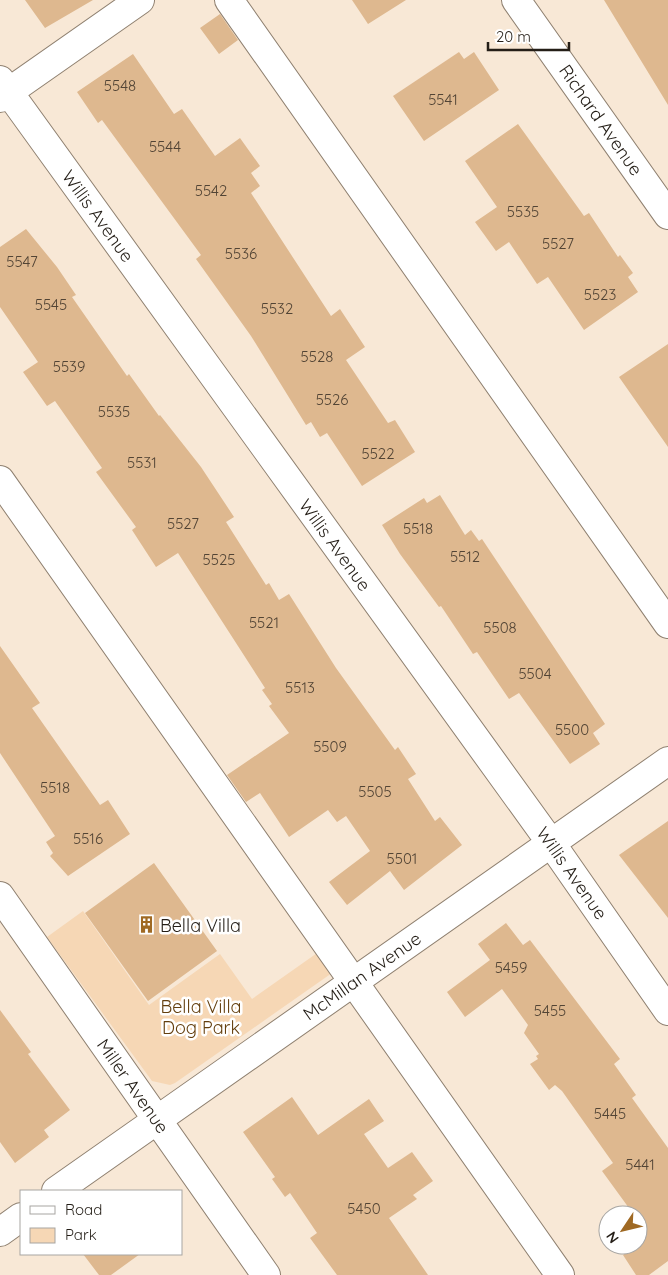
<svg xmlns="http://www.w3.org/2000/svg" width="668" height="1275" font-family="Quicksand,sans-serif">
<rect width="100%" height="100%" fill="#f8e8d6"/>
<!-- green -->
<path fill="#f6d7b5" d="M 83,911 L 149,1005 L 220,954 L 252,999 L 320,951 L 332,973 L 175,1083 L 170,1085 L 152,1081 L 47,937 Z"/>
<!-- building -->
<path fill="#deb88f" d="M 25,0 L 93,0 L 45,28 Z
M 352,0 L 406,0 L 368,24 Z
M 604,0 L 668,0 L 668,105 Z
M 220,14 L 238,40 L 219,54 L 200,28 Z
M 459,52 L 464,59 L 474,52 L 499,90 L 424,141 L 393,96 Z
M 133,54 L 174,114 L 182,109 L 215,156 L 240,138 L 260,166 L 251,173 L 260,186 L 251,193 L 331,316 L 340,309 L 365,347 L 346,360 L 388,423 L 395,420 L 415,452 L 362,486 L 327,433 L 320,437 L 311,422 L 306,425 L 251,336 L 196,259 L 201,255 L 102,120 L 98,123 L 77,92 Z
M 518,124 L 584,216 L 589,213 L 618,257 L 620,255 L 633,273 L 628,277 L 638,292 L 584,330 L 548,277 L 537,284 L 509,242 L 496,251 L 475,222 L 497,207 L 465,161 Z
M 26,229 L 57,267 L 76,295 L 72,297 L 127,376 L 129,374 L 159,416 L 160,415 L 201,467 L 234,517 L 226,522 L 266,585 L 269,583 L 279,600 L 289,594 L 336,668 L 395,750 L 398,747 L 416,774 L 408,779 L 435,821 L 440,817 L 462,845 L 404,890 L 390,871 L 347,905 L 329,882 L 370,851 L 346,816 L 337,822 L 328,810 L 289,837 L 260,793 L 246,802 L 227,775 L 289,733 L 269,706 L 272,704 L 262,690 L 265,688 L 178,553 L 156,567 L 132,530 L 136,527 L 96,472 L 102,468 L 55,401 L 47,406 L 23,372 L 38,362 L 0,307 L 0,247 Z
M 668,344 L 668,447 L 619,377 Z
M 440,495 L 465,535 L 471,530 L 479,541 L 482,539 L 605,724 L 593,733 L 600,744 L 570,764 L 519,693 L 509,699 L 477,652 L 473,654 L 441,606 L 439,607 L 400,554 L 382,525 L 424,498 L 427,503 Z
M 0,646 L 40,703 L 32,708 L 100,805 L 108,800 L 130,834 L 68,876 L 50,856 L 53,853 L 46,842 L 55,836 L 0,753 Z
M 668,821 L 668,918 L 619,855 Z
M 154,863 L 217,951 L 148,1001 L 85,913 Z
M 506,923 L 523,945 L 530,940 L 620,1059 L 614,1064 L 636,1095 L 632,1098 L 668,1148 L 668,1261 L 649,1275 L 636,1275 L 623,1255 L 638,1245 L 638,1215 L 634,1215 L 602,1171 L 613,1163 L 562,1091 L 555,1085 L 549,1090 L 530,1064 L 538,1059 L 536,1056 L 539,1054 L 524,1033 L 528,1025 L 502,989 L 465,1017 L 447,992 L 490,960 L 478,944 Z
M 0,1010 L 31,1052 L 28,1054 L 70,1110 L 44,1130 L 49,1137 L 15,1163 L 0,1142 Z
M 292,1097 L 318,1135 L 369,1099 L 384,1121 L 364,1134 L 388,1168 L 412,1152 L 433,1181 L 413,1195 L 417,1199 L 389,1218 L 428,1275 L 337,1275 L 310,1238 L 317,1233 L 290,1193 L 285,1197 L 272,1179 L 275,1177 L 243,1132 Z
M 83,1254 L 140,1254 L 111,1275 L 99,1275 Z"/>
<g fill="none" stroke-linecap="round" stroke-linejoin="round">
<defs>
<path id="minor" d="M 229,0 L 668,624
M 516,0 L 668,215
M 0,80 L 551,843 L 668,1011
M 0,98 L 140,0
M 0,480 L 560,1275
M 0,896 L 266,1275
M 56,1191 L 668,761
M 0,1232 L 21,1217"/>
</defs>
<!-- minor casing -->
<use href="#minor" stroke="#8f8070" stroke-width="30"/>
<!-- minor -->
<use href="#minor" stroke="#fff" stroke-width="28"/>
</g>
<!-- icons -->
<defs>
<symbol id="building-bare" viewBox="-9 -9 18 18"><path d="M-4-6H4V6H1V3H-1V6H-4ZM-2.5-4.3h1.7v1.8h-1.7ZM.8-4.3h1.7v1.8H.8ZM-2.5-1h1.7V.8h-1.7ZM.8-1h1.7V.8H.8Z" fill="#9f6923" stroke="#fff" stroke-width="2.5" paint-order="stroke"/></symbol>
</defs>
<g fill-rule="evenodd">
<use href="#building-bare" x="134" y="912" width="25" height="25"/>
</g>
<g text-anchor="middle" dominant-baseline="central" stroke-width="5" stroke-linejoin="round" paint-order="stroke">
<!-- number labels -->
<g font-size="15" fill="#524435">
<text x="120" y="85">5548</text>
<text x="443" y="99">5541</text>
<text x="165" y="146">5544</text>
<text x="211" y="190">5542</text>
<text x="523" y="211">5535</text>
<text x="558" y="243">5527</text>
<text x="241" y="253">5536</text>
<text x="22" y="261">5547</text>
<text x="600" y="294">5523</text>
<text x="51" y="304">5545</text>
<text x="277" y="308">5532</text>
<text x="317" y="356">5528</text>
<text x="69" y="366">5539</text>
<text x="332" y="399">5526</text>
<text x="114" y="411">5535</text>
<text x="378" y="453">5522</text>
<text x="142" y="462">5531</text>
<text x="183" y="523">5527</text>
<text x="418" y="528">5518</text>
<text x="465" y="556">5512</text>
<text x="219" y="559">5525</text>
<text x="264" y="622">5521</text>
<text x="500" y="627">5508</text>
<text x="535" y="673">5504</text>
<text x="300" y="687">5513</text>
<text x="572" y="729">5500</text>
<text x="330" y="746">5509</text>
<text x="55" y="787">5518</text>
<text x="375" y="791">5505</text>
<text x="88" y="838">5516</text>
<text x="402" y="858">5501</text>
<text x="511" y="967">5459</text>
<text x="550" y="1010">5455</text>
<text x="610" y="1113">5445</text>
<text x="640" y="1164">5441</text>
<text x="364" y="1208">5450</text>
</g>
<!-- street labels -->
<g font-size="18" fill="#241e17" stroke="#fff">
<text transform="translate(601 120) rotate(55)">Richard Avenue</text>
<text transform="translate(98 216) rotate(54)">Willis Avenue</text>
<text transform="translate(335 545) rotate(54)">Willis Avenue</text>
<text transform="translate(572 873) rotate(55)">Willis Avenue</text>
<text transform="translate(362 976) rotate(-35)">McMillan Avenue</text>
<text transform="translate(133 1086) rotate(55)">Miller Avenue</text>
</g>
<!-- poi labels -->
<g font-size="18" fill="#241e17" stroke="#fff" text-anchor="start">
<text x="160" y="925">Bella Villa</text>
</g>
<!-- park labels -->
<g font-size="18" fill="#643f0e" stroke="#fff">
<text x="201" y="1006">Bella Villa<tspan x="201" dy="21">Dog Park</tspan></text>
</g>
</g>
<!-- legend -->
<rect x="20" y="1190" width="162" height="65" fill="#ffffff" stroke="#a7a5a2"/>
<rect x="30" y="1206" width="25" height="8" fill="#ffffff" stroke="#a7a5a2"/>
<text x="65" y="1215" font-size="15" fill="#241e17">Road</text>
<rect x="30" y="1228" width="25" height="15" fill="#f6d7b5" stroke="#a7a5a2"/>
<text x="65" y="1240" font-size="15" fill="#241e17">Park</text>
<!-- north arrow -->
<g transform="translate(623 1230) rotate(235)"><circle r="24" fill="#ffffff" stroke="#a7a5a2"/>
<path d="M0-4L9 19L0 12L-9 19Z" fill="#9f6923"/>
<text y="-8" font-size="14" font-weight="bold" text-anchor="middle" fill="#241e17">N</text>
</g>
<!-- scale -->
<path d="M488 42v8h81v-8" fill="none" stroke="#241e17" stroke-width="2.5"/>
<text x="496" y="42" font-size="15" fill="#241e17" stroke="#ffffff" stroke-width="4" paint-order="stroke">20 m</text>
</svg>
